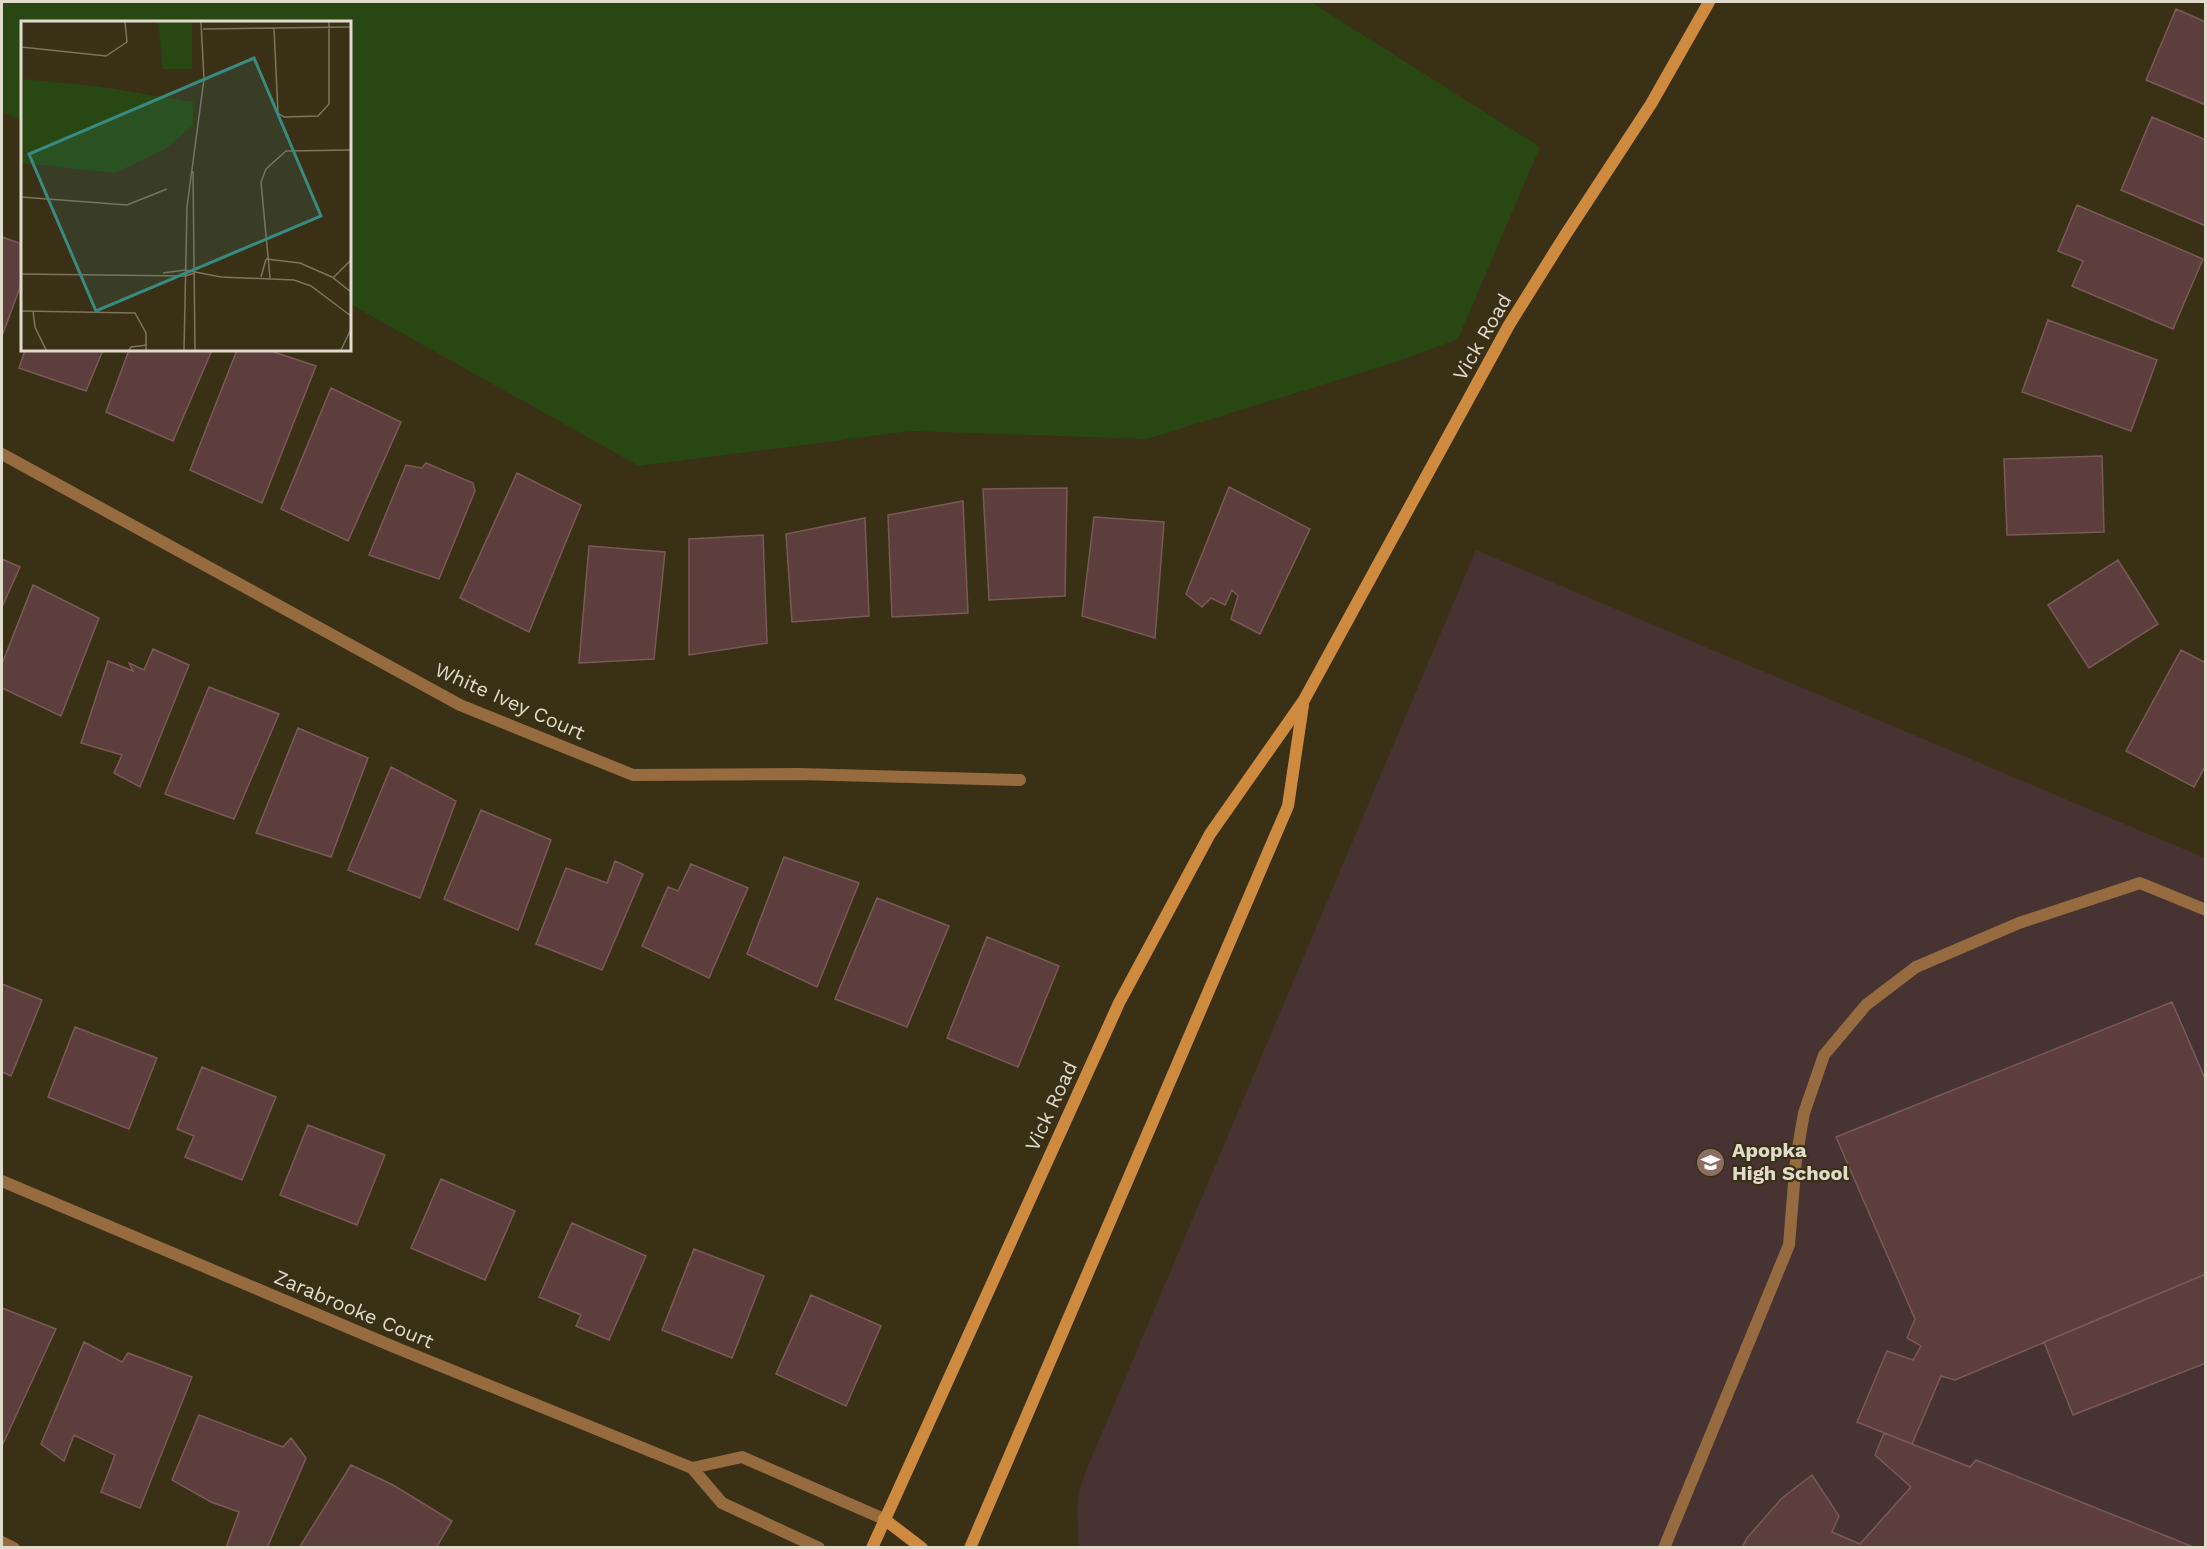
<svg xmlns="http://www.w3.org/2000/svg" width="2207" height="1549" font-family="'Work Sans',sans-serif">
<rect width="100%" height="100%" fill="#3a3016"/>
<!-- education -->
<path fill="#473331" d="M 1476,550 L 2205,858 L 2205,1547 L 1079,1548 L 1077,1511 L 1080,1488 L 1088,1466 Z"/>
<!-- grass -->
<path fill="#284712" d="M 2,2 L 1311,2 L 1540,147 L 1458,339 L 1396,362 L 1147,439 L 911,431 L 639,466 L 350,304 L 350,22 L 22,22 L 22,122 L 2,111 Z"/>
<!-- building -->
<path fill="#5c3e3c" stroke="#7a5957" stroke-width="1.5" d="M 2176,9 L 2206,22 L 2206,105 L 2146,80 Z
M 2152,117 L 2206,140 L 2206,226 L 2121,190 Z
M 2077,205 L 2203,259 L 2173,329 L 2072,286 L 2083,261 L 2058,251 Z
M 2,237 L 22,244 L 22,282 L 2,336 Z
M 2048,320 L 2157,360 L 2131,431 L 2022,392 Z
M 25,350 L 103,350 L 86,391 L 19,368 Z
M 129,350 L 212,350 L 173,441 L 106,412 Z
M 237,350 L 268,350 L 316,366 L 262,503 L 190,470 Z
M 331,388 L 401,422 L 348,541 L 281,509 Z
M 2102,456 L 2104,532 L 2007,535 L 2004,459 Z
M 426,463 L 473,483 L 475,491 L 439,579 L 369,555 L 406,465 L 422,468 Z
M 517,473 L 581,505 L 529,632 L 460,598 Z
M 1229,487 L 1310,529 L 1260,634 L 1231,619 L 1238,596 L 1232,590 L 1225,605 L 1211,598 L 1202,607 L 1186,594 Z
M 1067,488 L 1065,596 L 989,600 L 983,489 Z
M 963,501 L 968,613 L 892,617 L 888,515 Z
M 1094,517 L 1164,522 L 1155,638 L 1082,616 Z
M 865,518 L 869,616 L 792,622 L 786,534 Z
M 763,535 L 767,643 L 689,655 L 689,539 Z
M 589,546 L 665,552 L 654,659 L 579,663 Z
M 2,559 L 20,567 L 2,607 Z
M 2118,560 L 2158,624 L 2089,668 L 2048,605 Z
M 33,585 L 99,618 L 61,716 L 2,688 L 2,664 Z
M 153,649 L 189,665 L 140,787 L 114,773 L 122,755 L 81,743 L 108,661 L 133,671 L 129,663 L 144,670 Z
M 2181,650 L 2206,663 L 2206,765 L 2194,787 L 2126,751 Z
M 209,687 L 279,714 L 234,819 L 165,794 Z
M 298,728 L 368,758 L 331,857 L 256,833 Z
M 391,767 L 456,801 L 420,898 L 348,870 Z
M 481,810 L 551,840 L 518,930 L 444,899 Z
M 784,857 L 859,883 L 817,987 L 747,954 Z
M 615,861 L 643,874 L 602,970 L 536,944 L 566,868 L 607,883 Z
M 691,864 L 748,888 L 709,978 L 642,946 L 668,887 L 678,891 Z
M 877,898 L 949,926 L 907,1027 L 835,999 Z
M 987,937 L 1059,966 L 1018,1067 L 947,1038 Z
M 2,984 L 42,1000 L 11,1076 L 2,1072 Z
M 2172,1002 L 2206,1081 L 2206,1274 L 1955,1380 L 1941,1376 L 1912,1444 L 1857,1422 L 1887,1351 L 1913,1360 L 1921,1346 L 1907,1338 L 1915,1319 L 1836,1137 Z
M 75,1027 L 157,1058 L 129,1129 L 48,1097 Z
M 202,1067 L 276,1097 L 242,1180 L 185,1157 L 194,1136 L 177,1129 Z
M 308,1125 L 385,1155 L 357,1225 L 280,1195 Z
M 441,1179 L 515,1211 L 485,1280 L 411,1248 Z
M 572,1223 L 646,1256 L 609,1340 L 576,1326 L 581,1315 L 539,1297 Z
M 694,1249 L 764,1276 L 732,1358 L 662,1330 Z
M 2206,1274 L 2206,1363 L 2073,1415 L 2044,1342 Z
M 811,1295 L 881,1326 L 846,1406 L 776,1374 Z
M 2,1308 L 56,1329 L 2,1446 Z
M 84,1342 L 122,1362 L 128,1353 L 192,1377 L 140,1508 L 101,1492 L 115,1455 L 74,1435 L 64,1461 L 41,1444 Z
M 199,1415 L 283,1447 L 291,1438 L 306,1458 L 267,1548 L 226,1548 L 239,1512 L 211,1502 L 172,1480 Z
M 1884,1433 L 1970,1467 L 1976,1460 L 2196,1548 L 1742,1548 L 1747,1538 L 1782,1498 L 1812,1475 L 1839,1516 L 1832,1532 L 1860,1544 L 1911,1487 L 1875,1455 Z
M 351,1465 L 393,1485 L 452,1521 L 436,1548 L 299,1548 Z"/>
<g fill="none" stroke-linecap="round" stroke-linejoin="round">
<!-- street -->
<path stroke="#966b3f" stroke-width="12" d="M 2,454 L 460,705 L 633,775 L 799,774 L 1020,780
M 2,1181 L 399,1349 L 692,1468 L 722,1503 L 819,1548
M 692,1468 L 742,1457 L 884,1519
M 2,1542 L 14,1548
M 1664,1548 L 1789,1245 L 1796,1159 L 1804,1113 L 1824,1055 L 1866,1005 L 1916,967 L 2019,923 L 2140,883 L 2206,910"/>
<!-- secondary -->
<path stroke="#ce8b3f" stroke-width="12" d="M 884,1519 L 922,1548
M 872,1548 L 1119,1003 L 1210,834 L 1304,700 L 1509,325 L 1564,237 L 1651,104 L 1709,2
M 970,1548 L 1288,806 L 1303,705"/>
</g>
<!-- icons -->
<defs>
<symbol id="school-disc" viewBox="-11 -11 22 22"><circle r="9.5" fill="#8d6e63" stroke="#3a3016"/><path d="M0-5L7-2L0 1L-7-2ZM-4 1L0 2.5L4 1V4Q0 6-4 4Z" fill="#fff"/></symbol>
</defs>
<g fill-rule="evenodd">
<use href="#school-disc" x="1694" y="1146" width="33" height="33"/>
</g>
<g text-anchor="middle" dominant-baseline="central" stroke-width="4.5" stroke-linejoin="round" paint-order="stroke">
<!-- street labels -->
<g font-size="20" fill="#e0dbcb" stroke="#3a3016">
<text transform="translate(1482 337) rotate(-60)">Vick Road</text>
<text transform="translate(510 701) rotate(24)">White Ivey Court</text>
<text transform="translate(1051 1106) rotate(-65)">Vick Road</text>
<text transform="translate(354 1309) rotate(23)">Zarabrooke Court</text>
</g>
<!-- poi labels -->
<g font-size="20" font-weight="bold" fill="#e0dbcb" stroke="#3a3016" text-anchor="start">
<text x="1732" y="1150">Apopka<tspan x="1732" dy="23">High School</tspan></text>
</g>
</g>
<!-- overview -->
<g transform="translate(21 21)">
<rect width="330" height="330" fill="#3a3016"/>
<path d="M 137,1 L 171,1 L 171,48 L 142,48 ZM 0,58 L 75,65 L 172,81 L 172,104 L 144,128 L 94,152 L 0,142 Z" fill="#284712"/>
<path fill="none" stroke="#7c745e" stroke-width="1.5" d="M 253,7 L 257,92 L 263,96 L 297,95 L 308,83 L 308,1M 182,8 L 330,6M 0,26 L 85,35 L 106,21 L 104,1M 172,150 L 174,329M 0,176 L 106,184 L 146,168M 245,238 L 279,242 L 311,256 L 330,271M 142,252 L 164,249 L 200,256 L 273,259 L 290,265 L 330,295M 0,253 L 164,255 L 174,252M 240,256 L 245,238M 249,257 L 240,161 L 245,148 L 265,130 L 330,129M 312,257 L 330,239M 0,290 L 114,292 L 125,312 L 125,329M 12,290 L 14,306 L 25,329M 108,329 L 110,326 L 126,324M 163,329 L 166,186 L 183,58 L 180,1M 320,329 L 330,308"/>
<path fill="#398a81" fill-opacity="0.15" stroke="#398a81" stroke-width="3" d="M 233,37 L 300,195 L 75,290 L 8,133 Z"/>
<rect width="330" height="330" fill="none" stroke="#e0dbcb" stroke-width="3"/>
</g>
<!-- border -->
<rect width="2207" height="1549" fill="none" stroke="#e0dbcb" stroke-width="6"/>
</svg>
